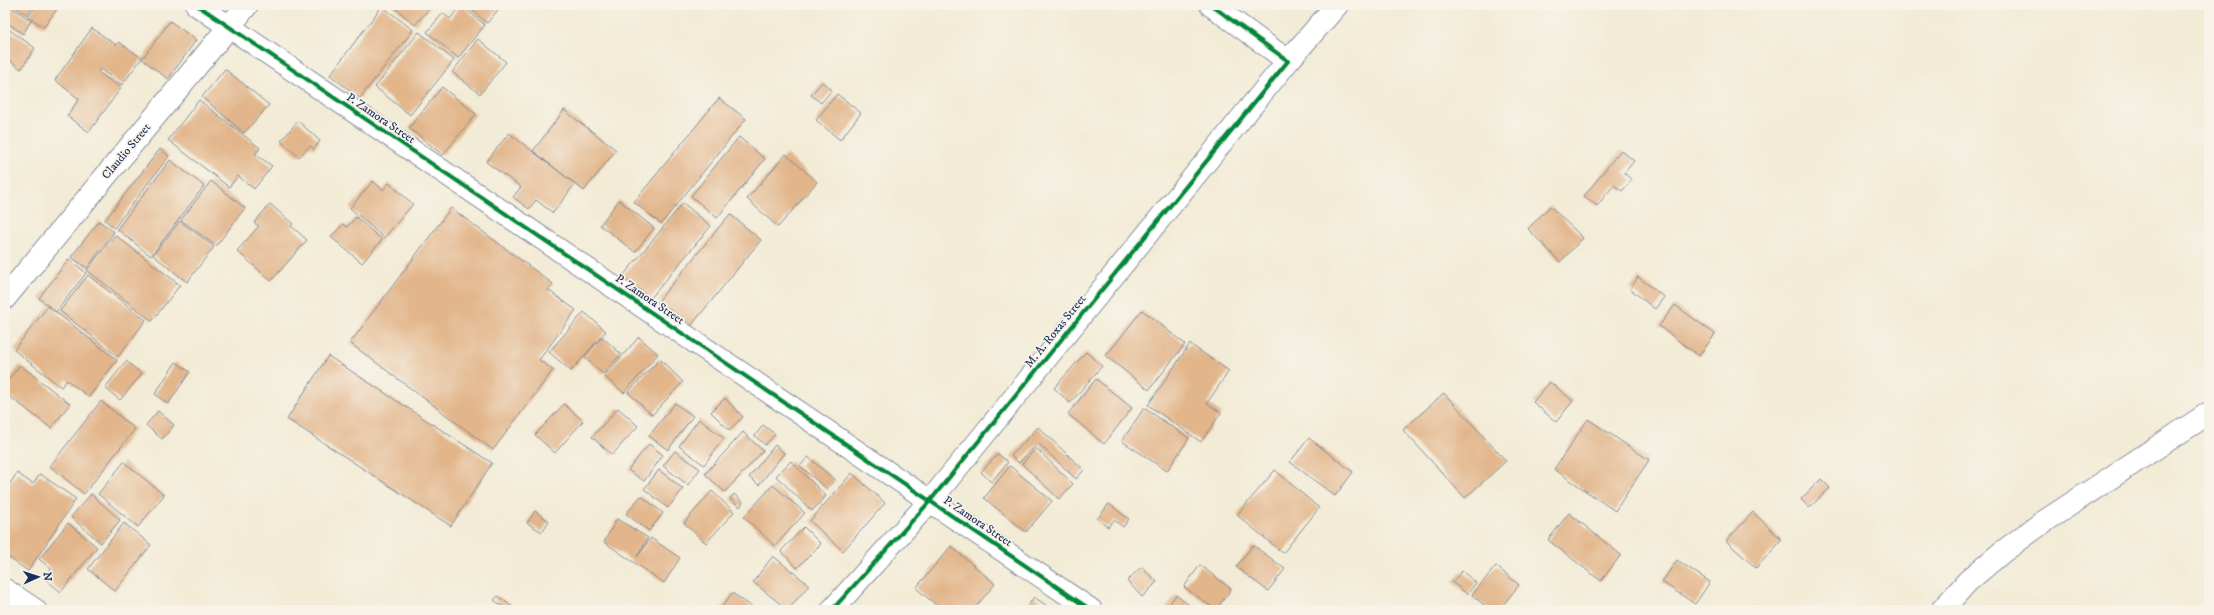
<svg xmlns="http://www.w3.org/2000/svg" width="2214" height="615" viewBox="0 0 2214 615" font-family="'IM FELL DW Pica',serif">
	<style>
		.building { fill: #e2b58a }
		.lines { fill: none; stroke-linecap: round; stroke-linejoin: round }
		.minor-casing { stroke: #868d9a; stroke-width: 24 }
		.minor { stroke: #fff; stroke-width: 22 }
		.cycleway-casing { stroke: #f7f3e8; stroke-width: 6 }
		.cycleway { stroke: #00873e; stroke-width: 4 }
		.labels { text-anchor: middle; stroke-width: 3.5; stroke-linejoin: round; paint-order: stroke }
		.street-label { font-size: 12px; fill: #1b2f5e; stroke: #f7f3e8 }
	</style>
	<rect width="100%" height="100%" fill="#f7f3e8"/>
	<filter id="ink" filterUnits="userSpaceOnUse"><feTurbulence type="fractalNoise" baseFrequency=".025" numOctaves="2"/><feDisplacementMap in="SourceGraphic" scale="8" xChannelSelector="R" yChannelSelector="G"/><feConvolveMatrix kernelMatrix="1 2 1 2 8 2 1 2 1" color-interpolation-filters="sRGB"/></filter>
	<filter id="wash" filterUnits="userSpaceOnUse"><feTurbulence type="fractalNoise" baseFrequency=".012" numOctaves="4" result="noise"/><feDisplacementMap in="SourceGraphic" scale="16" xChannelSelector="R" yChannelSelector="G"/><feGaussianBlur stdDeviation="0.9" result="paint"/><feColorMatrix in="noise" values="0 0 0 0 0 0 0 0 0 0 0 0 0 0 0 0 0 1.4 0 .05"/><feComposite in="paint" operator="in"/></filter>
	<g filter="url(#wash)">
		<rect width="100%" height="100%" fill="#f2ebd5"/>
		<g id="blocks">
			<path class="building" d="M 5,5 L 9,5 L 31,21 L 23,34 L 5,21 Z
				M 13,5 L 34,5 L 27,15 Z
				M 37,5 L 60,5 L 44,27 L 28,17 Z
				M 395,5 L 432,5 L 415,25 L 394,7 Z
				M 461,5 L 485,25 L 458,58 L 427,32 L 443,13 L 450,19 Z
				M 466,5 L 502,5 L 487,23 Z
				M 382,6 L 413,30 L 360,98 L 330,75 Z
				M 170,21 L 196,40 L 168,79 L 142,59 Z
				M 92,28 L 116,45 L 119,42 L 142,58 L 122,85 L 100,69 L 98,72 L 121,88 L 89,132 L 67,116 L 79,99 L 55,80 Z
				M 8,29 L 35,48 L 21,69 L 5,57 L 5,34 Z
				M 419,32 L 454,60 L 410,115 L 375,87 Z
				M 478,39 L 506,62 L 480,94 L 452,72 Z
				M 225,69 L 269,105 L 244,133 L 202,97 Z
				M 822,82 L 832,90 L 821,103 L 811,95 Z
				M 442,87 L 476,114 L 443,155 L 409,128 Z
				M 837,94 L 861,113 L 840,140 L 816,120 Z
				M 719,98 L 746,119 L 661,224 L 634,202 Z
				M 199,100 L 260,148 L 255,154 L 272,166 L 254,189 L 238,176 L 229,187 L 168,140 Z
				M 564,110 L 616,150 L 584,191 L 533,151 Z
				M 298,121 L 320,141 L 314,149 L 310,146 L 299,157 L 281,141 Z
				M 509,133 L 575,184 L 553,213 L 536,200 L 529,209 L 513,197 L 521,187 L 486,162 Z
				M 739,137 L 765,159 L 717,218 L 691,196 Z
				M 160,149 L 169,156 L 114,228 L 105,220 Z
				M 1621,150 L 1634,161 L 1624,173 L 1632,180 L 1622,191 L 1614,185 L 1597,206 L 1584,196 Z
				M 786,154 L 817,182 L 778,227 L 747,199 Z
				M 170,160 L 204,186 L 151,256 L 117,229 Z
				M 211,181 L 245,208 L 216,246 L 181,220 Z
				M 373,181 L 383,190 L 389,183 L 413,204 L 384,238 L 350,208 Z
				M 619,200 L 654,228 L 635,252 L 600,225 Z
				M 683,203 L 711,226 L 650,299 L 623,276 Z
				M 270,204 L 293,224 L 291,226 L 307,240 L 271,281 L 237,251 L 259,226 L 254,223 Z
				M 1550,206 L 1583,238 L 1560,262 L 1528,229 Z
				M 451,208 L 553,284 L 548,290 L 576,310 L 539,360 L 553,370 L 493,450 L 350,343 Z
				M 730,214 L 761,240 L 690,327 L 659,300 Z
				M 356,217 L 382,240 L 362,263 L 331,237 L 343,224 L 347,227 Z
				M 99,221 L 114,232 L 87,268 L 71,257 Z
				M 180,221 L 214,247 L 187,282 L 153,255 Z
				M 115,235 L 180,285 L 152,321 L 87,270 Z
				M 69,259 L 86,273 L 56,312 L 39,298 Z
				M 88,275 L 146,320 L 118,357 L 60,311 Z
				M 1638,277 L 1664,297 L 1655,309 L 1630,289 Z
				M 1675,305 L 1715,334 L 1699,356 L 1659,326 Z
				M 48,306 L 117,360 L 89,397 L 67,380 L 61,387 L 14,350 Z
				M 1142,310 L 1185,344 L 1149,390 L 1106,356 Z
				M 584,312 L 606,331 L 571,371 L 549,352 Z
				M 602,337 L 621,354 L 603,374 L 584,357 Z
				M 639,337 L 658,354 L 624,393 L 604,376 Z
				M 1190,344 L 1229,371 L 1207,403 L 1221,413 L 1201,442 L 1148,405 Z
				M 1086,352 L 1102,366 L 1070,403 L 1054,388 Z
				M 328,356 L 492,463 L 451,526 L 287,419 Z
				M 660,359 L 683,382 L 652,415 L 628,392 Z
				M 126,361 L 142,374 L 120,400 L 105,388 Z
				M 176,362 L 190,372 L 168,404 L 155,394 Z
				M 20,365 L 70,404 L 51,428 L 5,393 L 5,384 Z
				M 1096,379 L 1132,408 L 1104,444 L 1068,414 Z
				M 1550,382 L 1573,401 L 1556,422 L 1533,402 Z
				M 1444,393 L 1506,461 L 1465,498 L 1403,430 Z
				M 725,398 L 743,417 L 729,430 L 711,412 Z
				M 101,401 L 135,429 L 84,494 L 50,466 Z
				M 675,403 L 693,416 L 668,450 L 649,436 Z
				M 564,404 L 583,421 L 555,453 L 535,435 Z
				M 618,408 L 638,426 L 612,455 L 592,437 Z
				M 1144,408 L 1189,438 L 1167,471 L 1122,441 Z
				M 158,411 L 174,425 L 162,439 L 146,425 Z
				M 699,419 L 724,438 L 704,465 L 679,446 Z
				M 1588,419 L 1649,460 L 1615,511 L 1554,469 Z
				M 763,425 L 775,434 L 765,445 L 755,436 Z
				M 1038,427 L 1084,470 L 1076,479 L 1038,443 L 1019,463 L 1011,456 Z
				M 743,432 L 763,451 L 725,492 L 705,474 Z
				M 1309,438 L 1353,472 L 1335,496 L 1290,462 Z
				M 649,444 L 663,455 L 644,481 L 628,470 Z
				M 775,445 L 784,453 L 759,485 L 749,477 Z
				M 1036,448 L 1073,484 L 1059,499 L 1022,464 Z
				M 675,451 L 700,469 L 688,485 L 663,466 Z
				M 998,454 L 1008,462 L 991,482 L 981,472 Z
				M 808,457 L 835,480 L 827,489 L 800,466 Z
				M 791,461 L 826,496 L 812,511 L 776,476 Z
				M 124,462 L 164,495 L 138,527 L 98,494 Z
				M 1010,466 L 1052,501 L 1026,532 L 984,498 Z
				M 659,470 L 683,489 L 668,508 L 644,489 Z
				M 1275,470 L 1319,508 L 1283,553 L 1237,515 Z
				M 17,473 L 33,484 L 40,474 L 76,499 L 28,571 L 5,555 L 5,491 Z
				M 852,473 L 885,503 L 843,551 L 810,521 Z
				M 1821,479 L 1830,488 L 1809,508 L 1801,499 Z
				M 773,485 L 805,513 L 775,546 L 744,517 Z
				M 712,491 L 734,512 L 706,543 L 684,523 Z
				M 91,494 L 120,520 L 101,543 L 71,517 Z
				M 734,494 L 743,502 L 740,507 L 730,499 Z
				M 641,496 L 663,513 L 649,531 L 626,514 Z
				M 1109,504 L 1129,519 L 1123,527 L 1114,520 L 1108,527 L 1097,519 Z
				M 535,511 L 549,521 L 542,532 L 527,523 Z
				M 1753,512 L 1782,540 L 1756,568 L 1726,541 Z
				M 1569,513 L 1621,555 L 1601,581 L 1548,540 Z
				M 617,519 L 648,538 L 637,557 L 651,538 L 680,558 L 664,583 L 604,542 Z
				M 68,523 L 97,547 L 61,592 L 44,578 L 51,569 L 39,559 Z
				M 124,523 L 151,545 L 115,591 L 88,569 Z
				M 804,527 L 821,544 L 797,568 L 781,551 Z
				M 1253,545 L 1285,569 L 1268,591 L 1236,567 Z
				M 951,546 L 995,584 L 973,610 L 942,610 L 916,588 Z
				M 773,556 L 809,585 L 788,610 L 753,582 Z
				M 1677,560 L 1710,582 L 1695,604 L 1662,582 Z
				M 1200,565 L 1231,589 L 1216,610 L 1184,587 Z
				M 1496,566 L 1519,585 L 1499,610 L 1490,610 L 1472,595 Z
				M 1141,567 L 1157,582 L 1142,597 L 1127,581 Z
				M 1462,571 L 1476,583 L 1467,594 L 1452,582 Z
				M 732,593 L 757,610 L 720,610 Z
				M 1176,595 L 1196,610 L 1165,610 Z
				M 498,596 L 517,610 L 507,610 L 494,600 Z
				M 1034,597 L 1053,610 L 1025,610 Z"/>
		</g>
	</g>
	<g filter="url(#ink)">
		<use href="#blocks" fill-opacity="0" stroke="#868d9a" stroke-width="1"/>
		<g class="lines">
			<g class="minor-casing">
				<path id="minor" d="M 197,5 L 1091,610
					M 1211,5 L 1288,61
					M 5,298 L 247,5
					M 5,590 L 35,610
					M 832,610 L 930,501 L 1288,61 L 1337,5
					M 1942,610 L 1968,581 L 2001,553 L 2042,523 L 2209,413"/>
			</g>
			<use href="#minor" class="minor"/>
			<g class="cycleway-casing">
				<path id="cycleway" d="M 197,5 L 1091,610
					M 832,610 L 930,501 L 1288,61 L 1211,5"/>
			</g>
			<use href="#cycleway" class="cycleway"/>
		</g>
	</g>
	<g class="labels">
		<g class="street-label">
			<text transform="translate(381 118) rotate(34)" y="4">P. Zamora Street</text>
			<text transform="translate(126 151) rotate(-50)" y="4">Claudio Street</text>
			<text transform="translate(650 299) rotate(34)" y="4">P. Zamora Street</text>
			<text transform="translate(1055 331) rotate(-51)" y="4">M. A. Roxas Street</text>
			<text transform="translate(978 521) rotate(34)" y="4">P. Zamora Street</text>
		</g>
	</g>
	<rect width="2214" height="615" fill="none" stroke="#f7f3e8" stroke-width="20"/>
	<g transform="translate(38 577) rotate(87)" stroke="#f7f3e8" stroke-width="3" paint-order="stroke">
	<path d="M0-3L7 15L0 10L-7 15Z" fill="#1b2f5e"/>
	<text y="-6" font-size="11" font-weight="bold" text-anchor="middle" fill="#1b2f5e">N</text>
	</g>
</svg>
